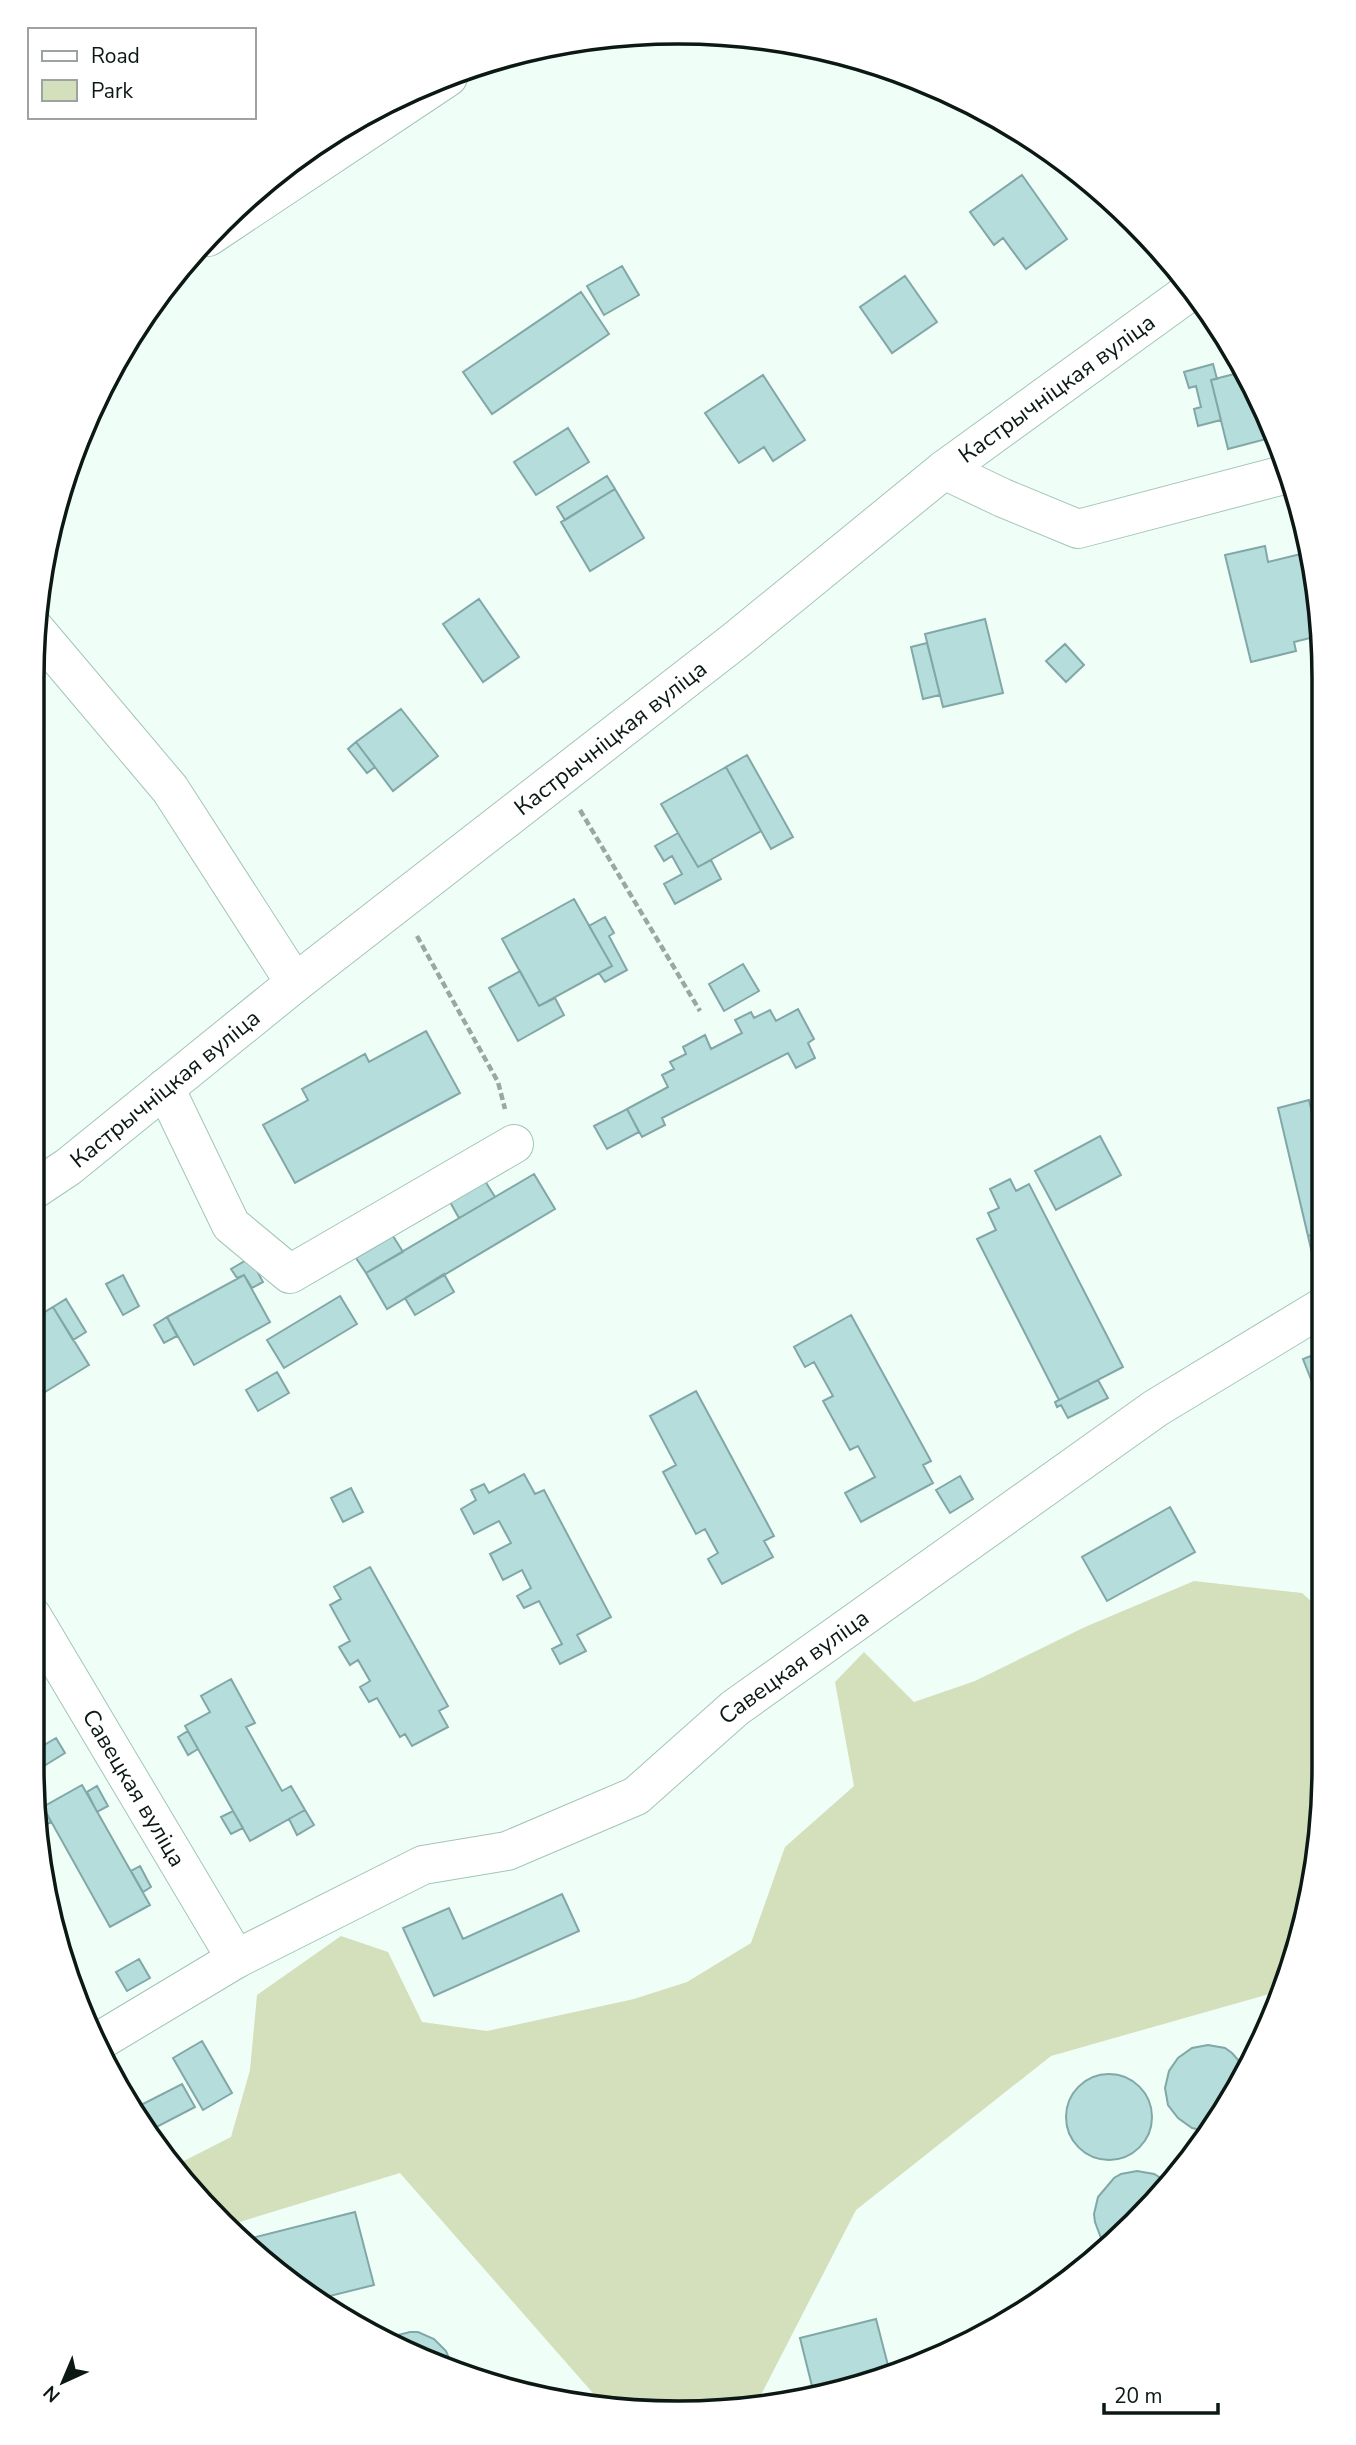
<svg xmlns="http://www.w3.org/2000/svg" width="1356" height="2445" viewBox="0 0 1356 2445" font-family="'Nunito Sans',sans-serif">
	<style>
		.green { fill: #d4dfbb }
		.building { fill: #b5dddc; stroke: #81a7a6; stroke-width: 2 }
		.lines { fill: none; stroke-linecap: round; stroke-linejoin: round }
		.minor-casing { stroke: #a3c5b8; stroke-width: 40 }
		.path { stroke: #9aa8a3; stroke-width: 4.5; stroke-dasharray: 7 3.5; stroke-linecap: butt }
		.minor { stroke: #fff; stroke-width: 38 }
		.labels { text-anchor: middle; stroke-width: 7; stroke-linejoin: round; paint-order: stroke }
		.street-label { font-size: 23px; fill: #0b1814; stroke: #fff }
		.rim { fill: none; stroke: #0b1814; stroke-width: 3.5 }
	</style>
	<rect width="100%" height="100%" fill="#f0fef8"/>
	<path class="green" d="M 1194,1581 L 1302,1593 L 1322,1611 L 1323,1809 L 1290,1974 L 1283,1990 L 1051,2056 L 856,2210 L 760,2397 L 693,2409 L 599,2400 L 400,2173 L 233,2224 L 172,2167 L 231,2137 L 250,2070 L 257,1995 L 341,1936 L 388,1952 L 422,2022 L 487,2031 L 634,1999 L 687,1982 L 751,1943 L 785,1847 L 854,1786 L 835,1682 L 864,1652 L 914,1702 L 975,1681 L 1085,1627 Z"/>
	<path class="building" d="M 1022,175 L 1067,239 L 1026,269 L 1003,238 L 994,245 L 970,212 Z
		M 622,266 L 639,295 L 604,315 L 587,286 Z
		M 905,276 L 937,322 L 892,353 L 860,307 Z
		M 581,292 L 609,334 L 492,414 L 463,372 Z
		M 1213,364 L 1217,379 L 1211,380 L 1221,420 L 1198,426 L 1194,409 L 1201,407 L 1196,386 L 1189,388 L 1184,372 Z
		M 1242,372 L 1274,437 L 1228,449 L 1211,380 Z
		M 763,375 L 805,440 L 773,461 L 764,447 L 739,463 L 705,413 Z
		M 568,428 L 589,462 L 536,495 L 514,462 Z
		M 607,476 L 615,489 L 565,520 L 557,507 Z
		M 615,489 L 644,538 L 590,571 L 561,522 Z
		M 1265,546 L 1268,562 L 1309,552 L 1319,594 L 1319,661 L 1314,637 L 1294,642 L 1296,651 L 1251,662 L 1225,555 Z
		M 479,599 L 519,657 L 483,682 L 443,624 Z
		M 985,619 L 1003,693 L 943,707 L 925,634 Z
		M 927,643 L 940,695 L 923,699 L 911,647 Z
		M 1065,644 L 1084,665 L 1066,682 L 1046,661 Z
		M 401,709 L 438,756 L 393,791 L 356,742 Z
		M 356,742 L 375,767 L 367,773 L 348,749 Z
		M 747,755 L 793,837 L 771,849 L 726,767 Z
		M 726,767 L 761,831 L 698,867 L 661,804 Z
		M 678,833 L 698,867 L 711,860 L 721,879 L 675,904 L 664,884 L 682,874 L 672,856 L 664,861 L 655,846 Z
		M 574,899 L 612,966 L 539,1006 L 502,939 Z
		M 605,917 L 614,933 L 609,936 L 627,970 L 605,982 L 599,973 L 612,966 L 589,926 Z
		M 743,964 L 759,991 L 724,1011 L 709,984 Z
		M 520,971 L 539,1006 L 555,998 L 564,1015 L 518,1041 L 489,988 Z
		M 798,1009 L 814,1039 L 808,1043 L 815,1058 L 796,1068 L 788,1053 L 662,1118 L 665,1125 L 642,1137 L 627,1109 L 668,1087 L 662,1075 L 674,1069 L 670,1062 L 686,1054 L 683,1047 L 705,1035 L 711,1049 L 742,1033 L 735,1020 L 751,1012 L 754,1018 L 770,1010 L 776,1021 Z
		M 426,1031 L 460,1093 L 295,1183 L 263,1125 L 308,1100 L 302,1089 L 365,1054 L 369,1062 Z
		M 1309,1100 L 1321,1153 L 1321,1233 L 1308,1236 L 1278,1108 Z
		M 627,1109 L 639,1132 L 607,1149 L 594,1126 Z
		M 1100,1136 L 1121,1175 L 1056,1210 L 1035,1171 Z
		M 534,1174 L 555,1209 L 387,1309 L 366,1273 Z
		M 1010,1179 L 1016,1191 L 1029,1184 L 1123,1367 L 1059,1400 L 977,1239 L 996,1230 L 988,1213 L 999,1208 L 990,1189 Z
		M 485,1181 L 495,1197 L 459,1218 L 450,1202 Z
		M 1321,1233 L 1321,1274 L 1317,1275 L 1308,1236 Z
		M 393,1236 L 403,1252 L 366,1273 L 356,1258 Z
		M 250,1258 L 263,1282 L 252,1288 L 244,1275 L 237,1278 L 231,1269 Z
		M 444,1274 L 454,1292 L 415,1315 L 405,1298 Z
		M 123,1275 L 139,1306 L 123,1315 L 106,1284 Z
		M 244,1275 L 270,1322 L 194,1365 L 167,1317 Z
		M 340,1296 L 357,1324 L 284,1368 L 267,1340 Z
		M 66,1299 L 86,1332 L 73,1340 L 53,1307 Z
		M 53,1307 L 89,1365 L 32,1400 L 32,1320 Z
		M 851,1315 L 931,1461 L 923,1465 L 933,1483 L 861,1522 L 845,1493 L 875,1477 L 858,1446 L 850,1450 L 823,1401 L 833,1396 L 814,1362 L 805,1367 L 794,1347 Z
		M 167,1317 L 177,1336 L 164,1343 L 154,1325 Z
		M 1321,1352 L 1322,1384 L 1314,1387 L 1303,1359 Z
		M 277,1372 L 289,1393 L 258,1411 L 246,1390 Z
		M 1098,1380 L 1108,1398 L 1068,1418 L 1061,1405 L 1057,1407 L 1055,1402 Z
		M 696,1391 L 774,1536 L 764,1541 L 773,1557 L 722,1584 L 708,1559 L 718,1553 L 705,1529 L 696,1534 L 663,1472 L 676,1465 L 650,1416 Z
		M 524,1474 L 535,1494 L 544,1490 L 611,1617 L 577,1635 L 586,1651 L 560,1664 L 552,1649 L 562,1644 L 539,1601 L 524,1608 L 517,1596 L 531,1588 L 522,1570 L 503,1580 L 490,1554 L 511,1543 L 499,1521 L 474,1534 L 461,1509 L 476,1500 L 471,1490 L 484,1484 L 489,1493 Z
		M 960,1476 L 973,1499 L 950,1513 L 936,1490 Z
		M 351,1488 L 363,1512 L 343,1522 L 331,1498 Z
		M 1170,1507 L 1195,1552 L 1107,1601 L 1082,1557 Z
		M 370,1567 L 448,1706 L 439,1711 L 448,1727 L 412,1746 L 405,1734 L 400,1737 L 377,1698 L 369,1702 L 360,1687 L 370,1681 L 358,1660 L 350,1665 L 339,1647 L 350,1641 L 330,1605 L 341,1599 L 334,1587 Z
		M 231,1679 L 255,1723 L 246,1727 L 282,1791 L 291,1786 L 305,1810 L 250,1841 L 185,1726 L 210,1712 L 201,1696 Z
		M 188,1731 L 198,1749 L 188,1755 L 178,1737 Z
		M 56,1738 L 65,1753 L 44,1766 L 34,1751 Z
		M 82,1785 L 150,1905 L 110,1927 L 43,1807 Z
		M 97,1786 L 108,1806 L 97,1812 L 87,1792 Z
		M 39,1801 L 51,1822 L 41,1827 L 37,1802 Z
		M 305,1810 L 314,1825 L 297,1835 L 289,1819 Z
		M 233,1811 L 243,1828 L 231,1834 L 221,1817 Z
		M 140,1866 L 151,1887 L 143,1892 L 131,1871 Z
		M 562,1894 L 579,1931 L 434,1996 L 403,1928 L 449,1908 L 463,1939 Z
		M 139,1959 L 150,1978 L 127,1991 L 116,1972 Z
		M 202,2041 L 232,2093 L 203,2110 L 173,2058 Z
		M 1208,2045 L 1225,2048 L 1232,2053 L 1247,2070 L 1238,2091 L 1205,2131 L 1192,2128 L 1178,2118 L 1168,2105 L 1165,2088 L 1169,2071 L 1178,2058 L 1192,2048 Z
		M1066 2117a43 43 0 1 1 86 0a43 43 0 1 1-86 0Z
		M 182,2084 L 195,2107 L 149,2131 L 137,2107 Z
		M 1137,2171 L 1154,2174 L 1164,2180 L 1110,2246 L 1101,2238 L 1095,2222 L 1094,2214 L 1098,2197 L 1114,2178 L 1121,2174 Z
		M 355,2212 L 374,2285 L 314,2300 L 248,2239 Z
		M 876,2319 L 890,2373 L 813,2390 L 800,2338 Z
		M 410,2332 L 418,2332 L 434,2339 L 446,2351 L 452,2365 L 390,2337 Z"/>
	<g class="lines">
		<g class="minor-casing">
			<g id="minor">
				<path d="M 208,237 L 448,77"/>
				<path d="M 944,470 L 1003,498 L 1078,529 L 1291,473"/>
				<path d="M 34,628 L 170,789 L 295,983"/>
				<path d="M 165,1088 L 231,1225 L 290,1274 L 514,1144"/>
				<path id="s1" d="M 32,1191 L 68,1167 L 295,983 L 736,640 L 944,470 L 1192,290"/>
				<path id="s2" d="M 32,1616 L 236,1959 L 423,1865 L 507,1851 L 636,1796 L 735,1708 L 1156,1408 L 1321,1308"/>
				<path d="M 101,2040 L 236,1959"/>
			</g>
		</g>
		<path class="path" d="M 580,810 L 700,1011
			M 417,936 L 498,1082 L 505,1109"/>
		<use href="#minor" class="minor"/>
	</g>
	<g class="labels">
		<g class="street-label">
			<text dy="8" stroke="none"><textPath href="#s1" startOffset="1302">Кастрычніцкая вуліца</textPath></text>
			<text dy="8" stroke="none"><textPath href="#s1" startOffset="735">Кастрычніцкая вуліца</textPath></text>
			<text dy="8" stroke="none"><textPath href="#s1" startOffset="168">Кастрычніцкая вуліца</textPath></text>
			<text dy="8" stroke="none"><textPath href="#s2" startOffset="1038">Савецкая вуліца</textPath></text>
			<text dy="8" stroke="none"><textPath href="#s2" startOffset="200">Савецкая вуліца</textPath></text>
		</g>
	</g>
	<path d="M0 0H1356V2445H0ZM678 44H678A634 634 0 0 1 1312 678V1767A634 634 0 0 1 678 2401H678A634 634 0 0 1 44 1767V678A634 634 0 0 1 678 44Z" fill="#fff" fill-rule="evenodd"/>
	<path class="rim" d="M678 44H678A634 634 0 0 1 1312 678V1767A634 634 0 0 1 678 2401H678A634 634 0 0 1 44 1767V678A634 634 0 0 1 678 44Z"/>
	<rect x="28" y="28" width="228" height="91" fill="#ffffff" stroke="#9da3a1" stroke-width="2"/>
	<rect x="42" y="51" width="35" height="10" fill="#ffffff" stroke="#9da3a1" stroke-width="2"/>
	<text x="91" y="63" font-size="21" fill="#0b1814">Road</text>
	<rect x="42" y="80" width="35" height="21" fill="#d4dfbb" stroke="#9da3a1" stroke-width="2"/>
	<text x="91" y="98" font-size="21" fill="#0b1814">Park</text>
	<g transform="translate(63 2382) rotate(224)" stroke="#ffffff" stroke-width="5" paint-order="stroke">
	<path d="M0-5L12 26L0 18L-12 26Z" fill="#0b1814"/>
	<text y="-10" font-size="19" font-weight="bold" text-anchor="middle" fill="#0b1814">N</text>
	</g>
	<path d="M1104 2403v10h114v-10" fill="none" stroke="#0b1814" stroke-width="3.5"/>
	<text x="1114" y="2403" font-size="21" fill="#0b1814" stroke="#ffffff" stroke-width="5" paint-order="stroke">20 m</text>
</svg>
